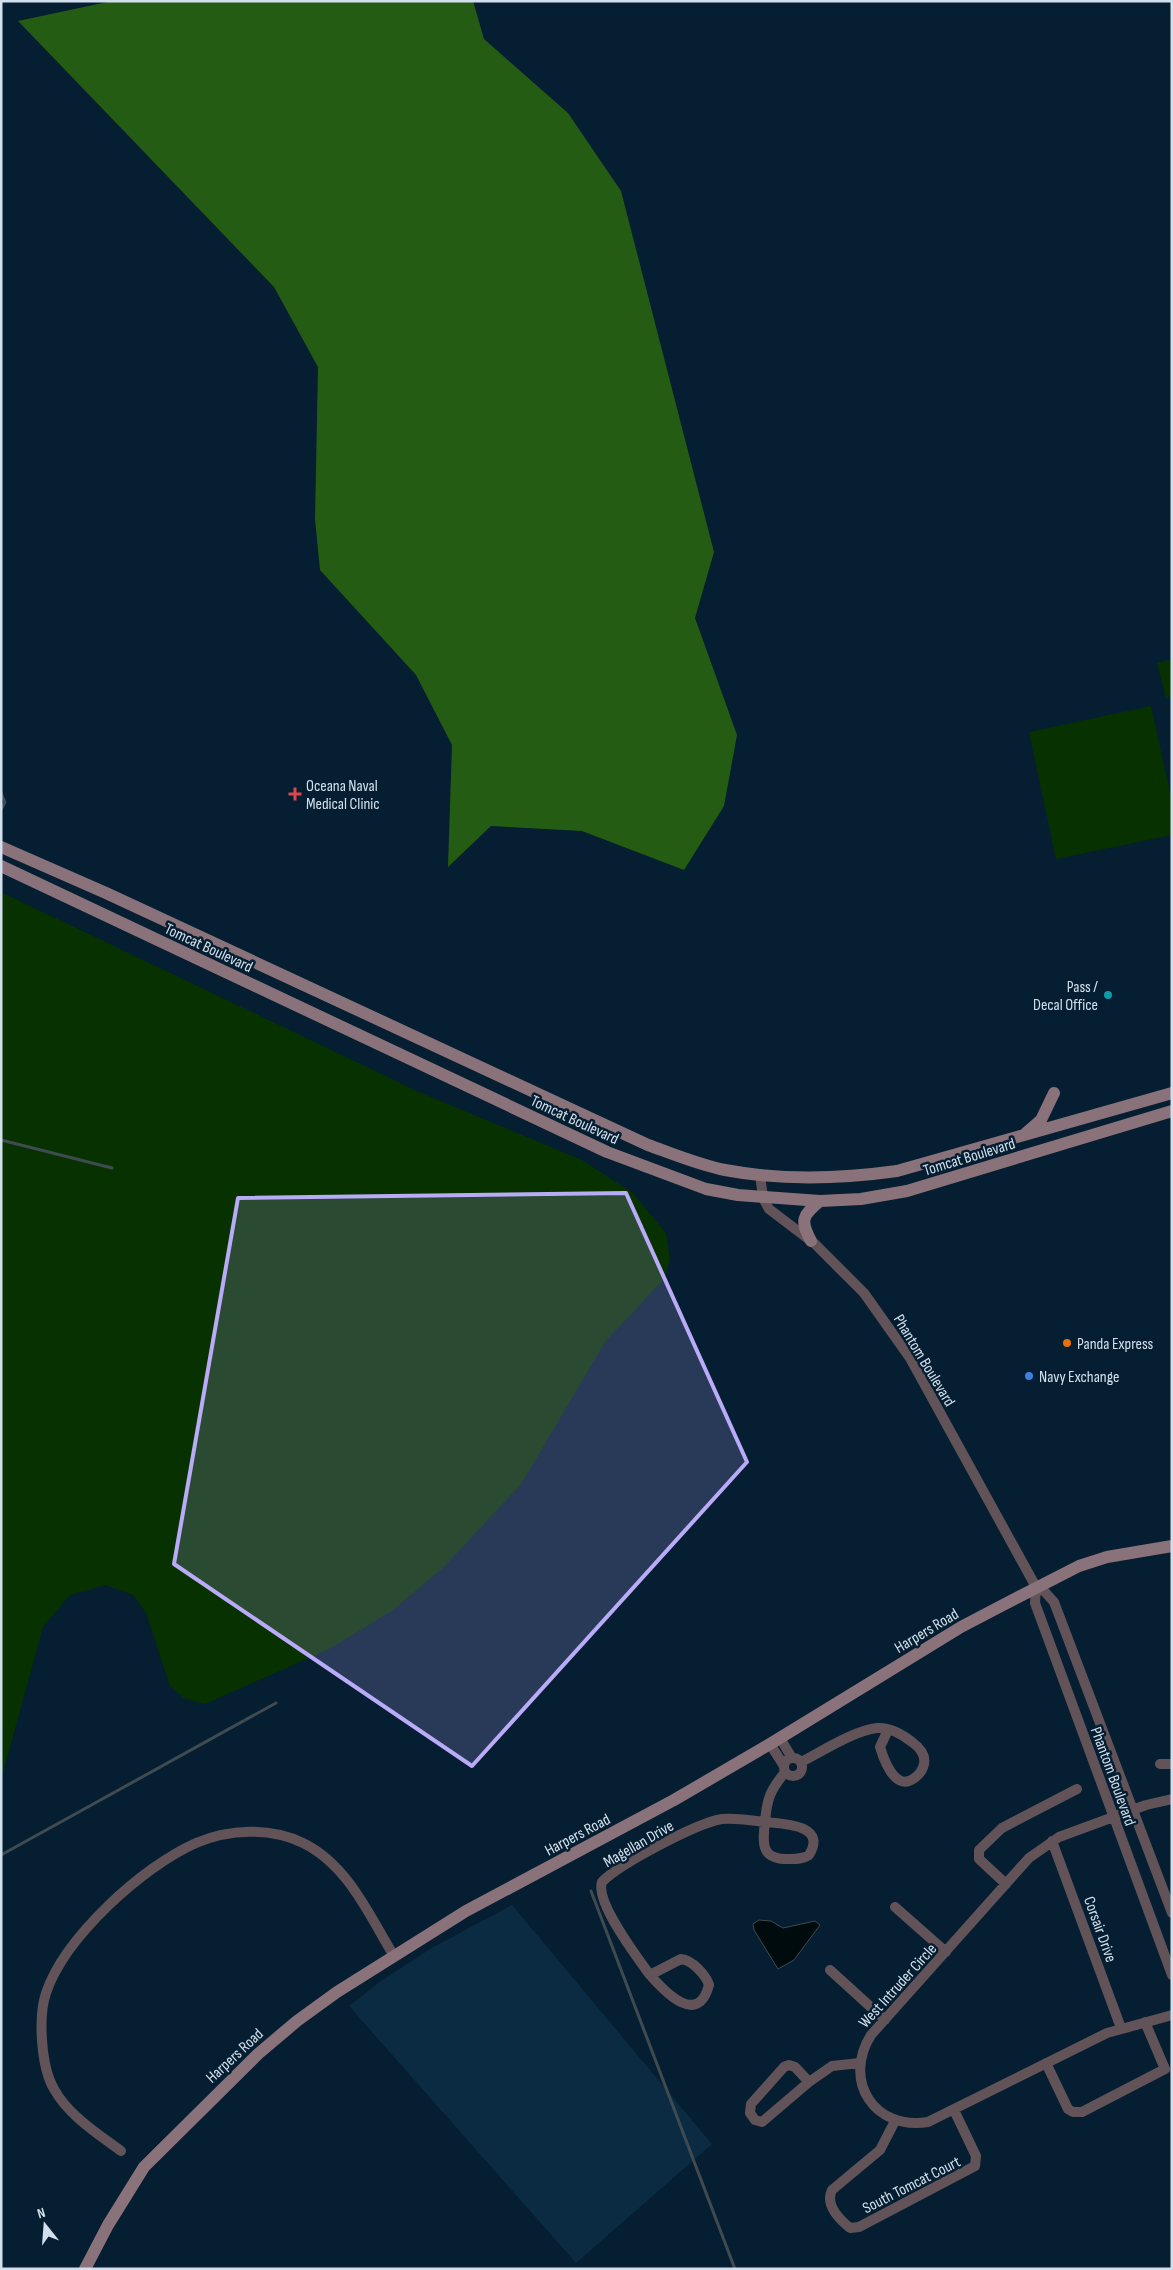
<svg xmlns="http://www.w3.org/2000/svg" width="1173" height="2270" viewBox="0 0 1173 2270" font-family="'Sofia Sans Condensed',sans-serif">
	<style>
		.built { fill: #0a2b42 }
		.green { fill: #073200 }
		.forest { fill: #255c14 }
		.water { fill: #000b0e; stroke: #3f4b51 }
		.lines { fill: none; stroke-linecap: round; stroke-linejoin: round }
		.stream { stroke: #3f4b51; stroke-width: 3 }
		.street { stroke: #625358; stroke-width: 10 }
		.secondary { stroke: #8a727a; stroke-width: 12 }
		.marked { fill: #b9abf7; fill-opacity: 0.2; stroke: #b9abf7; stroke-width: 4; stroke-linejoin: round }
		.health-dot { fill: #e0444e; stroke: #051e31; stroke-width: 2 }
		.culture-dot { fill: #0f9aa8; stroke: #051e31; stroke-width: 2 }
		.food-dot { fill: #e8710a; stroke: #051e31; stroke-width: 2 }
		.shop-dot { fill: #3f7fe0; stroke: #051e31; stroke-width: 2 }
		.labels { text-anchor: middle; stroke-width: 5; stroke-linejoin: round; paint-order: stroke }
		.poi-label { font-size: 16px; fill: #d2e0ed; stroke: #051e31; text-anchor: start }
		.street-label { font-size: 16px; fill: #d2e0ed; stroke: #051e31 }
	</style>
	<rect width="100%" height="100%" fill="#051e31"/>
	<path class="built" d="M 512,1905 L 712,2144 L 576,2263 L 349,2006 L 378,1983 L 430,1949 Z"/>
	<path class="green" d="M 1172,659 L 1172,696 L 1166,698 L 1157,663 Z
		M 1151,706 L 1172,802 L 1172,835 L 1056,859 L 1029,732 Z
		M 1,892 L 417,1091 L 582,1160 L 633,1193 L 666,1233 L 670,1260 L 664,1279 L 605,1342 L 522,1483 L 444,1567 L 393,1610 L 331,1648 L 205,1704 L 185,1699 L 170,1686 L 146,1613 L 133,1595 L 106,1585 L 70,1595 L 43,1627 L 1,1780 Z"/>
	<path class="forest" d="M 112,1 L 473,1 L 484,39 L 568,113 L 621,191 L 714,552 L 695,618 L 737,735 L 724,806 L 684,870 L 582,831 L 491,826 L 448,867 L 452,745 L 416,675 L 320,570 L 315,519 L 318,367 L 274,287 L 18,21 Z"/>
	<path class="water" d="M 759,1920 L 771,1921 L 783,1928 L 815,1921 L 820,1925 L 794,1960 L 778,1969 L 754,1930 L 753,1924 Z"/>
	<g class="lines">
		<path class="stream" d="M 1,793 L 5,802 L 1,810
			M 1,1140 L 112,1168
			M 1,1855 L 276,1703
			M 591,1891 L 735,2269"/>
		<path class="street" d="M 760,1174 L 763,1198 L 769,1209 L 815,1244 L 864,1293 L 910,1358 L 1036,1587 L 1035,1603 L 1172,1975
			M 1036,1587 L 1045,1592 L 1054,1602 L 1172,1913
			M 780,1738 L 792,1758
			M 770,1744 L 784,1766
			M784 1767a9 9 0 1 1 18 0a9 9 0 1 1-18 0Z
			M 801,1762 C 821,1752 855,1730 877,1728 C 890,1727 902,1734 912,1742 C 919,1747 926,1754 924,1764 C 922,1774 909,1786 899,1780 C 889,1774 883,1757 880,1747 L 888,1730
			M 1160,1764 L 1172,1764
			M 1172,1799 L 1146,1805 L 1059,1837 L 1029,1858 L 871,2035 C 842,2081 875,2131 928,2122 L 1107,2033 L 1172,2015
			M 765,1822 C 782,1824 828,1824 809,1855 C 803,1859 797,1859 790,1859 C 762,1860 762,1846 765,1822 Z
			M 1052,1841 L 1121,2028
			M 1006,1884 L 979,1859 L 979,1850 L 1002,1828 L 1077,1789
			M 895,1907 L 946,1952
			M 681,1959 C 692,1960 706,1975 709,1985 C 698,2027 665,1992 650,1975 Z
			M 830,1970 L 885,2020
			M 650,1975 C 637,1957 595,1902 602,1882 C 619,1864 697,1823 722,1819 C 736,1818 750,1820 765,1822 C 767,1798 770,1791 785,1772
			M 1046,2063 L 1068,2109 L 1073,2112 L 1082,2112 L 1165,2069 L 1145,2022
			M 789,2065 L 795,2067 L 809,2082 L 762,2122 L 755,2120 L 750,2113 L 751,2104 L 784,2067 Z
			M 809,2082 L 832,2066 L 860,2063
			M 895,2121 L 880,2150 L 832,2190 C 825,2204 839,2219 850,2228 L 859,2227 L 975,2166 L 976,2156 L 954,2110
			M 121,2151 C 98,2134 68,2115 54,2089 C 41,2067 38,2017 46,1993 C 65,1937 142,1867 196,1843 C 229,1829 270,1827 303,1843 C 348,1865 369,1915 394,1956"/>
		<path class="secondary" d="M 1,847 L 106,893 L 648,1145 C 673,1154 699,1165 725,1170 C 783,1181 839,1179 897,1171 L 1172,1093
			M 1,866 L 607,1152 L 706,1189 L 738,1195 L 820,1201 L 861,1199 L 907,1191 L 1172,1111
			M 1026,1133 L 1041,1120 L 1054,1093
			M 811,1241 C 800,1220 802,1216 820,1201
			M 85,2269 L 108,2225 L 144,2167 L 258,2054 L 297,2021 L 337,1992 L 466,1911 L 674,1800 L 770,1744 L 961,1627 L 1003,1605 L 1079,1566 L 1107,1557 L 1172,1546"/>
	</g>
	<path class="marked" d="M 626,1193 L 747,1462 L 472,1766 L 174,1564 L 238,1198 Z"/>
	<path class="health-dot" d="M292.5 786.5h5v5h5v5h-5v5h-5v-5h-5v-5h5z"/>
	<circle class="culture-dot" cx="1108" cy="995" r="5"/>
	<circle class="food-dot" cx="1067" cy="1343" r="5"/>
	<circle class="shop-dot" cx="1029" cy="1376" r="5"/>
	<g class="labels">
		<g class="poi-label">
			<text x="306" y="791">Oceana Naval<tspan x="306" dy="18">Medical Clinic</tspan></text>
			<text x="1098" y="992" text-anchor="end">Pass /<tspan x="1098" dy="18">Decal Office</tspan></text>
			<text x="1077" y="1349">Panda Express</text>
			<text x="1039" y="1382">Navy Exchange</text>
		</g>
		<g class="street-label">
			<text transform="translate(209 947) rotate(25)" y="6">Tomcat Boulevard</text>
			<text transform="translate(575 1119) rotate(25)" y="6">Tomcat Boulevard</text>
			<text transform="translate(969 1156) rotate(-17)" y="6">Tomcat Boulevard</text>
			<text transform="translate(925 1360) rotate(59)" y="6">Phantom Boulevard</text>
			<text transform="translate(926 1630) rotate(-31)" y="6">Harpers Road</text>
			<text transform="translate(1114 1776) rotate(70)" y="6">Phantom Boulevard</text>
			<text transform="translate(577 1834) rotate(-28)" y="6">Harpers Road</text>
			<text transform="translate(638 1843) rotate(-30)" y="6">Magellan Drive</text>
			<text transform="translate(1101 1929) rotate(70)" y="6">Corsair Drive</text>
			<text transform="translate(897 1985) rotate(-48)" y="6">West Intruder Circle</text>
			<text transform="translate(234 2055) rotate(-43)" y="6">Harpers Road</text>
			<text transform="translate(911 2184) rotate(-27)" y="6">South Tomcat Court</text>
		</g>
	</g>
	<rect width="1173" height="2270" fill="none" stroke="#d2e0ed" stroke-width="5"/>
	<g transform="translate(45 2225) rotate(343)" stroke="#051e31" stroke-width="4" paint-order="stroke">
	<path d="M0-4L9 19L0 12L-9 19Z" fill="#d2e0ed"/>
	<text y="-8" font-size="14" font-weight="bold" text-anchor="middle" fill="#d2e0ed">N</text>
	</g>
</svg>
